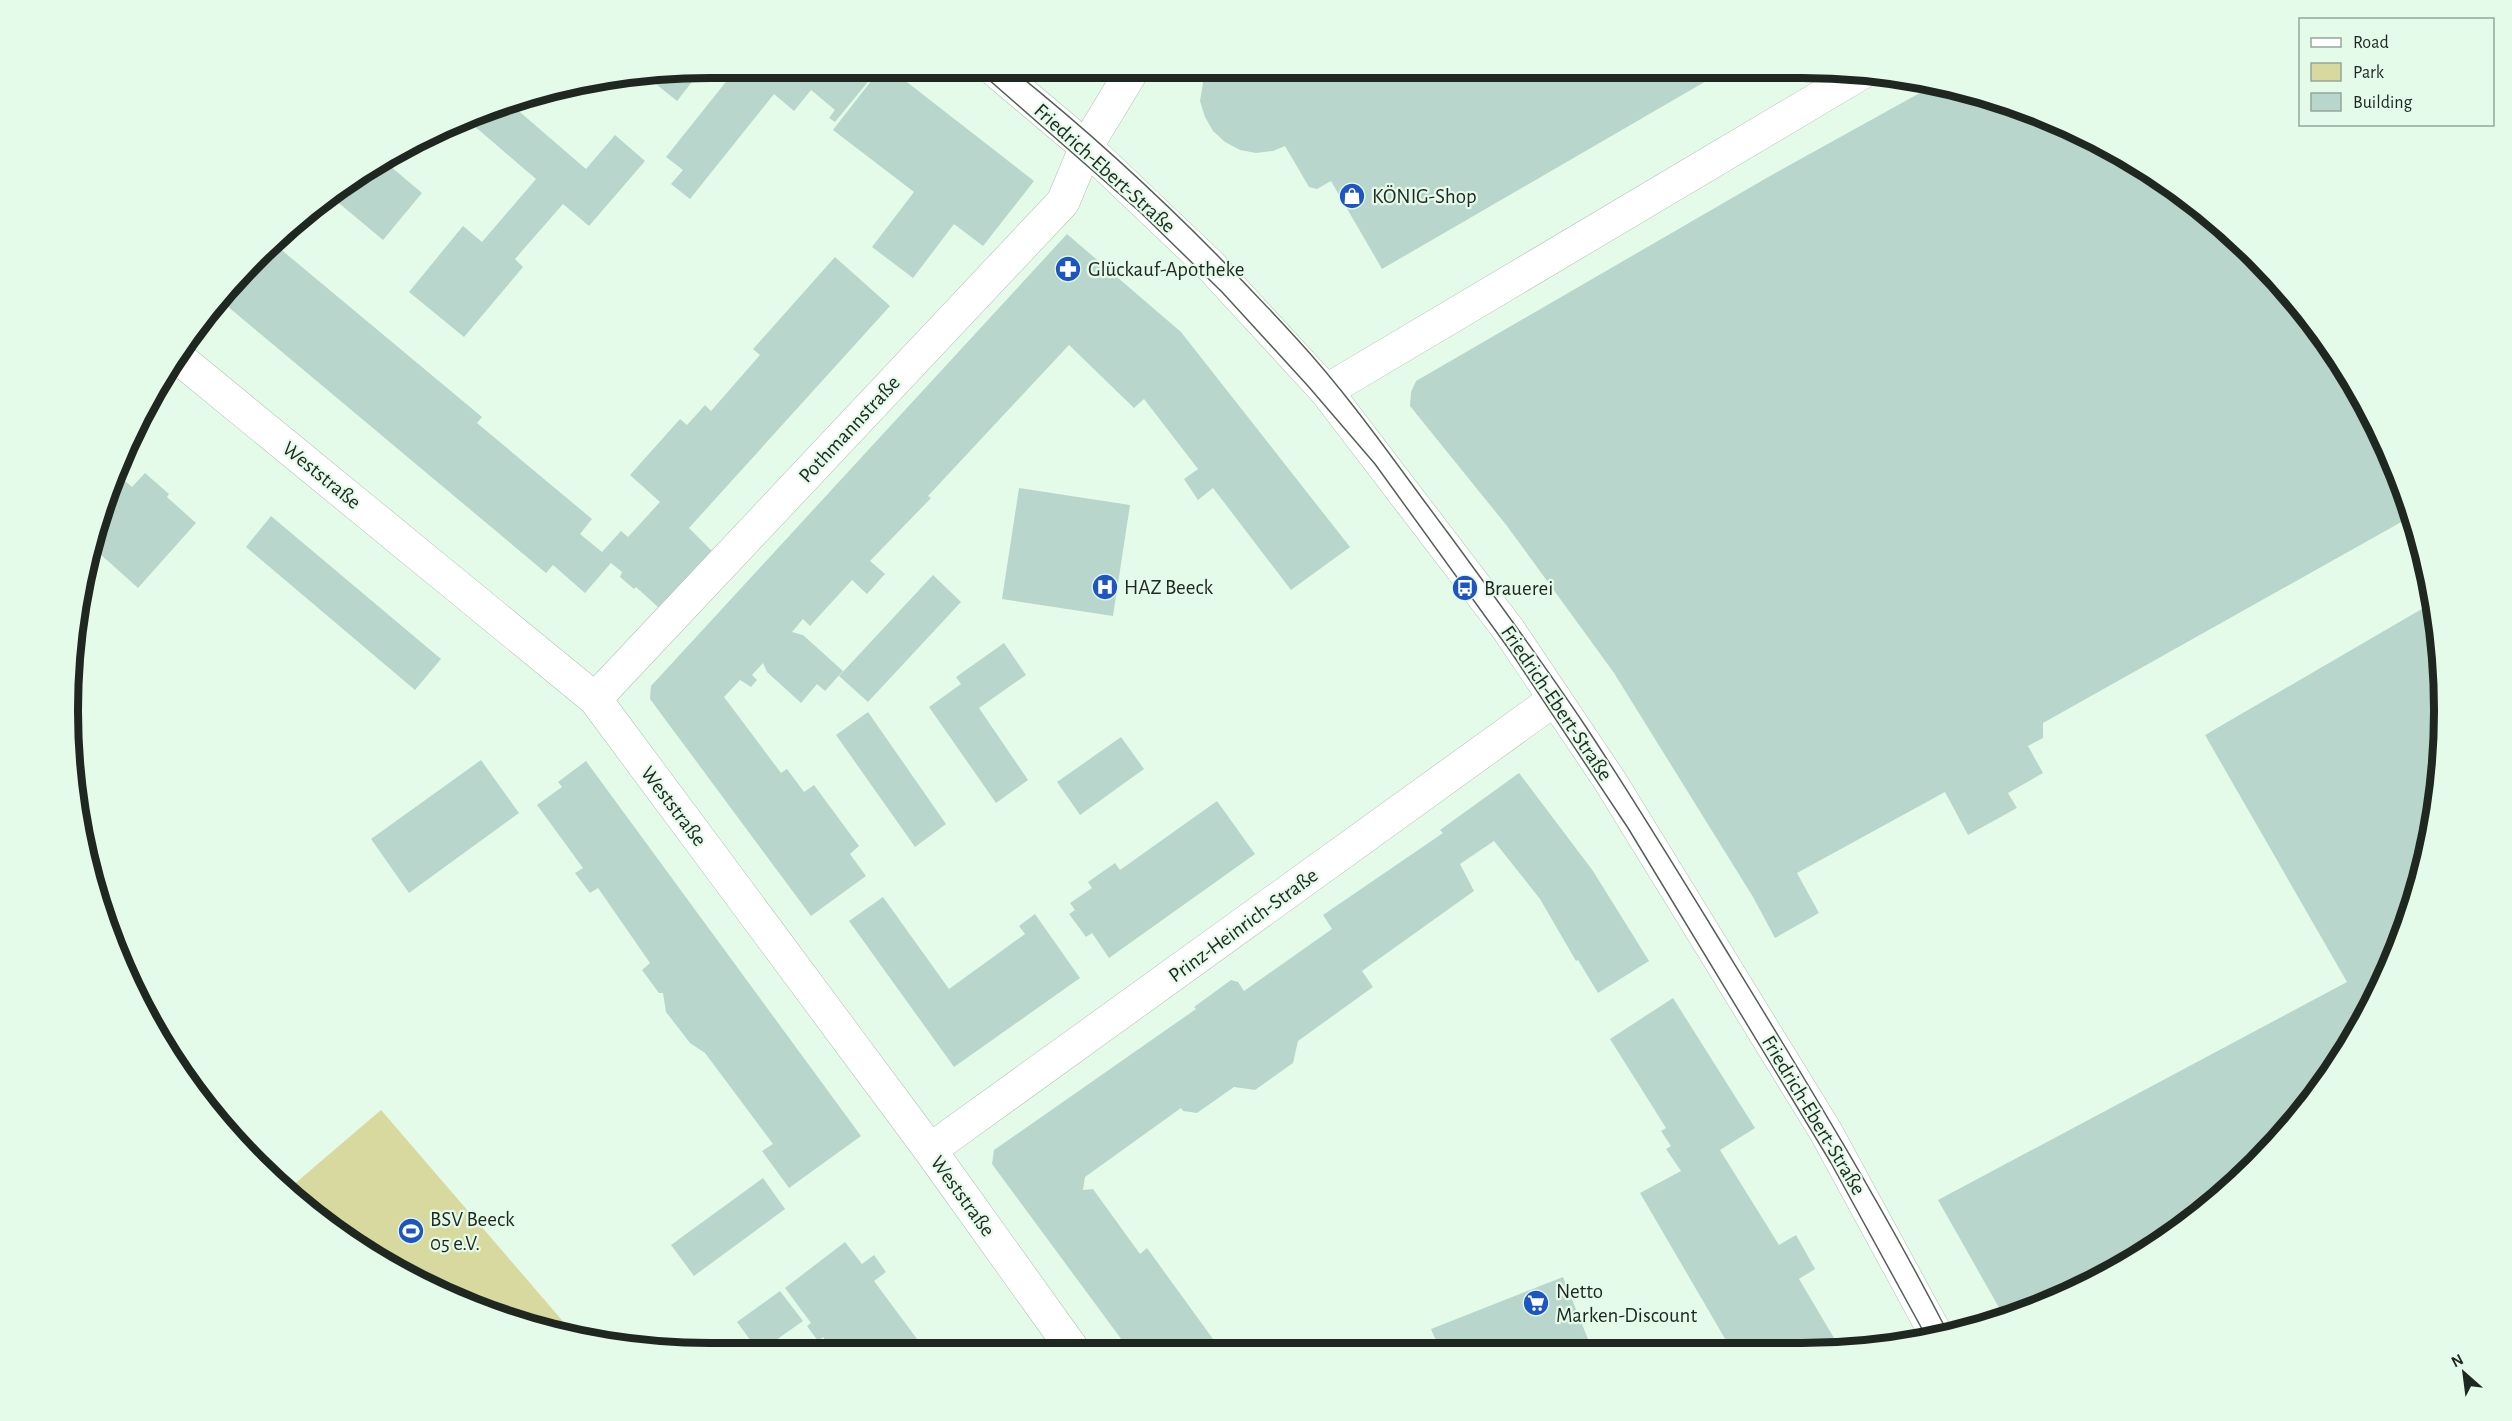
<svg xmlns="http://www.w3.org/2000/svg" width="2512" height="1421" viewBox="0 0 2512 1421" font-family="'Alegreya Sans',sans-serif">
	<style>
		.green { fill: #d7d99f }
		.building { fill: #b9d6cd }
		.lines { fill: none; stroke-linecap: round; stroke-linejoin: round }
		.minor-casing { stroke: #adc3b3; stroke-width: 34 }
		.major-casing { stroke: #adc3b3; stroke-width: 34 }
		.minor { stroke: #fff; stroke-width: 33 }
		.major { stroke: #fff; stroke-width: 33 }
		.tram { stroke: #546057; stroke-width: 1.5 }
		.labels { text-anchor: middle; stroke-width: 4.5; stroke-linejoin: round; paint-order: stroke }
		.street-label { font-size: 21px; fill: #1f2721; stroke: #e4fbea }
		.poi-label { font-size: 21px; fill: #1f2721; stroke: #e4fbea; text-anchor: start }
		.rim { fill: none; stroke: #1f2721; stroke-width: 8 }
	</style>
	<rect width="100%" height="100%" fill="#e4fbea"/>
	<path class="green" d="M 381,1110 L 573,1333 L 504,1319 L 389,1267 L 285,1192 Z"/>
	<path class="building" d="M 1727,69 L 1382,269 L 1331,181 L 1317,189 L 1309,187 L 1285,146 L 1273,151 L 1256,153 L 1240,150 L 1225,142 L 1213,131 L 1205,117 L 1200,101 L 1205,71 Z
		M 876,72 L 835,122 L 829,118 L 835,110 L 811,90 L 794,111 L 774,94 L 690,199 L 671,184 L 683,170 L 666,157 L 733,73 Z
		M 878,72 L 894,72 L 1034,181 L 983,246 L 954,224 L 913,278 L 872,247 L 914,192 L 833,130 Z
		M 665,73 L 699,73 L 677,101 L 656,84 Z
		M 1936,84 L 1968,90 L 2123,154 L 2226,227 L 2294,301 L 2313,333 L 2319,330 L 2378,426 L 2412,516 L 2043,723 L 2043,738 L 2028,746 L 2043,773 L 2008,793 L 2017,808 L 1968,835 L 1945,792 L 1797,873 L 1819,913 L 1775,938 L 1753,897 L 1614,673 L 1507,526 L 1410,406 L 1411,392 L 1416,381 L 1770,176 Z
		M 507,101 L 586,169 L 615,135 L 645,161 L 589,226 L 563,204 L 515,259 L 523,267 L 464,337 L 409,292 L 463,226 L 482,242 L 536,179 L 465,118 Z
		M 383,160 L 422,193 L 383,240 L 328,194 Z
		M 1067,234 L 1181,332 L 1350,547 L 1291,590 L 1213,488 L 1198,500 L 1184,479 L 1198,469 L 1144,399 L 1134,408 L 1069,345 L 928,496 L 931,498 L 870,561 L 885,574 L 867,594 L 852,580 L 810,626 L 803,619 L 792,632 L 803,635 L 843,671 L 825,691 L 817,684 L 801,703 L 767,672 L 763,663 L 752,675 L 757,680 L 751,687 L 740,680 L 724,697 L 781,773 L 787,769 L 804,792 L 814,785 L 859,846 L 850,854 L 866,876 L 811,916 L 650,699 L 651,686 Z
		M 272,242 L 482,417 L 477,423 L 592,519 L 580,534 L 602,552 L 621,531 L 628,537 L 660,502 L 630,475 L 680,419 L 687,425 L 705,405 L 711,411 L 760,355 L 753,349 L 835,257 L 890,306 L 689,528 L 712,551 L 659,608 L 636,587 L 634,589 L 620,577 L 622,572 L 611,563 L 585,593 L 553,565 L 546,573 L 220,300 L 256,256 Z
		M 116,473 L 132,487 L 145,473 L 169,494 L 167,497 L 196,523 L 138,588 L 89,544 Z
		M 1019,488 L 1130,505 L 1113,616 L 1002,599 Z
		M 271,516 L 441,659 L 415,690 L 246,547 Z
		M 933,575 L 961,602 L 868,702 L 839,676 Z
		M 2432,603 L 2443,669 L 2439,795 L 2410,918 L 2358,1032 L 2256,1165 L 2158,1245 L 2006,1320 L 1938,1200 L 2347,982 L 2205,735 Z
		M 1004,643 L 1026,675 L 979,708 L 1028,780 L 996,803 L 929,707 L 961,684 L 956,677 Z
		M 868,712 L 946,824 L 915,847 L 836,735 Z
		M 1121,737 L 1144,769 L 1080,815 L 1057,782 Z
		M 481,760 L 519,813 L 409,893 L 371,839 Z
		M 586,761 L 861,1136 L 789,1188 L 762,1151 L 773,1144 L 705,1053 L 690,1043 L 666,1012 L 663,993 L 659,993 L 642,970 L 650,963 L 598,888 L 590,893 L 575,873 L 583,868 L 537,805 L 562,787 L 558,782 Z
		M 1519,773 L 1593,871 L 1649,961 L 1598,993 L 1578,960 L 1576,961 L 1540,899 L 1494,841 L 1460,864 L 1474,891 L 1362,971 L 1373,987 L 1298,1041 L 1293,1063 L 1255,1090 L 1234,1087 L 1197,1113 L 1183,1111 L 1181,1108 L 1085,1177 L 1083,1190 L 1093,1189 L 1140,1254 L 1147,1248 L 1221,1350 L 1130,1351 L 992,1164 L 994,1150 L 1196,1009 L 1194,1007 L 1231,980 L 1238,982 L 1244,991 L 1332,929 L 1323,915 L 1443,833 L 1440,830 Z
		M 1217,801 L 1255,854 L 1109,958 L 1092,933 L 1086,937 L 1069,914 L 1075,910 L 1070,903 L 1092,888 L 1088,882 L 1115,863 L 1120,870 Z
		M 883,897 L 949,989 L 1025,934 L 1019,926 L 1035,914 L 1080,978 L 954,1067 L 849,921 Z
		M 1673,998 L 1755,1128 L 1720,1150 L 1779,1245 L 1796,1235 L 1815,1269 L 1799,1279 L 1840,1348 L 1731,1349 L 1640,1193 L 1681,1171 L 1666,1149 L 1671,1146 L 1661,1131 L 1666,1128 L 1610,1039 Z
		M 763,1178 L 785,1209 L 694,1276 L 671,1245 Z
		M 845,1242 L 862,1264 L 874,1255 L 886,1272 L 874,1281 L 926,1351 L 833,1352 L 823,1337 L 818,1341 L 807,1326 L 811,1323 L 785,1288 Z
		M 1563,1277 L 1592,1349 L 1440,1350 L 1431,1329 Z
		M 780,1291 L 803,1321 L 759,1352 L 737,1322 Z"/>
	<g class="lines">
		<g class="minor-casing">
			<path id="minor" d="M 175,355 L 595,699 L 930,1150 L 1074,1351
				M 1326,391 L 1863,72
				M 595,699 L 1063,202 L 1086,147 L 1132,71
				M 930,1150 L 1555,699"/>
		</g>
		<g class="major-casing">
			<path id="major" d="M 997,72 L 1086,147 L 1210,265 L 1326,391 L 1508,629 L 1610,781 L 1826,1132 L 1937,1336"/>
		</g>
		<use href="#minor" class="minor"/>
		<use href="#major" class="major"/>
		<path class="tram" d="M 980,72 L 1140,212 L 1222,292 L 1308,386 L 1375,464 L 1511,652 L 1628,828 L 1831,1163 L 1927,1338
			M 1015,72 C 1116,153 1210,244 1297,339 C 1353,400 1399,468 1448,533 C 1495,597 1542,661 1586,727 C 1633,798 1677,870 1721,942 C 1800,1071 1879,1199 1948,1333"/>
	</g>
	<defs>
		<g id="shop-disc" transform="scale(1.35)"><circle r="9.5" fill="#1d55c2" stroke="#e4fbea"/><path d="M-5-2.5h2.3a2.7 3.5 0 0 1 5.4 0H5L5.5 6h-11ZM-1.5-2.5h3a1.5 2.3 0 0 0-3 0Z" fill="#fff"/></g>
		<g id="pharmacy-disc" transform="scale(1.35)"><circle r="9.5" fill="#1d55c2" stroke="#e4fbea"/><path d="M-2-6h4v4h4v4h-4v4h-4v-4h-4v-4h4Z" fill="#fff"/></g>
		<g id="hospital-disc" transform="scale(1.35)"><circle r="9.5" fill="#1d55c2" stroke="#e4fbea"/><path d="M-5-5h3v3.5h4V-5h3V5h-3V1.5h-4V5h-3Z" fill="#fff"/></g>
		<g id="bus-disc" transform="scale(1.35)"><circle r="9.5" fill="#1d55c2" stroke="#e4fbea"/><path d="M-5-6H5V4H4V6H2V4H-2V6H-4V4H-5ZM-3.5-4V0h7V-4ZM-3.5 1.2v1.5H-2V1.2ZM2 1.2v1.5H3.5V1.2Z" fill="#fff"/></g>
		<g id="stadium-disc" transform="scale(1.35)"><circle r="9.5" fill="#1d55c2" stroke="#e4fbea"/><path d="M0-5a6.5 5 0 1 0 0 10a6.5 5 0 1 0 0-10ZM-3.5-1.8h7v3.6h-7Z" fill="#fff"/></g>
		<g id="supermarket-disc" transform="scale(1.35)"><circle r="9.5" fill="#1d55c2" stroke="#e4fbea"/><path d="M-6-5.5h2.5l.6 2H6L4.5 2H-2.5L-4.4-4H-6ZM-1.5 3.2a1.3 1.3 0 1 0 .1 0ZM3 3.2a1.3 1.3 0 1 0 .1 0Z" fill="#fff"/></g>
	</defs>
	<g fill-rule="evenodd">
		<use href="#shop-disc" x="1352" y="196"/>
		<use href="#pharmacy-disc" x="1068" y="269"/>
		<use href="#hospital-disc" x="1105" y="587"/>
		<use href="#bus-disc" x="1465" y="588"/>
		<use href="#stadium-disc" x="411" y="1231"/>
		<use href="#supermarket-disc" x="1536" y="1303"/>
	</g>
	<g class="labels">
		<g class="street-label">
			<text transform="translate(1105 168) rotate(42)" y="7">Friedrich-Ebert-Straße</text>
			<text transform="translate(849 429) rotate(-47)" y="7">Pothmannstraße</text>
			<text transform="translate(322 475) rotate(39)" y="7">Weststraße</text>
			<text transform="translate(1557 703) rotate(56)" y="7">Friedrich-Ebert-Straße</text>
			<text transform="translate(674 806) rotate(53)" y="7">Weststraße</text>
			<text transform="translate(1243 925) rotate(-36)" y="7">Prinz-Heinrich-Straße</text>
			<text transform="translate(1814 1115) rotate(59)" y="7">Friedrich-Ebert-Straße</text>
			<text transform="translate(963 1196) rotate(54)" y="7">Weststraße</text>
		</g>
		<g class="poi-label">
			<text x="1372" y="203">KÖNIG-Shop</text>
			<text x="1088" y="276">Glückauf-Apotheke</text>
			<text x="1124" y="594">HAZ Beeck</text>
			<text x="1484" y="595">Brauerei</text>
			<text x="430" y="1226">BSV Beeck<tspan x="430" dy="24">05 e.V.</tspan></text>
			<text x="1556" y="1298">Netto<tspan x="1556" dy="24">Marken-Discount</tspan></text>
		</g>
	</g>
	<path d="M0 0H2512V1421H0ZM710 78H1802A632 632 0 0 1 2434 710V711A632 632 0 0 1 1802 1343H710A632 632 0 0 1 78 711V710A632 632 0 0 1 710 78Z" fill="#e4fbea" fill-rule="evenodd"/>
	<path class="rim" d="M710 78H1802A632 632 0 0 1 2434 710V711A632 632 0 0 1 1802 1343H710A632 632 0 0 1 78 711V710A632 632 0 0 1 710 78Z"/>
	<rect x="2299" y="18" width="195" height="108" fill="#e4fbea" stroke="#95a69a" stroke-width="1.5"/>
	<rect x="2311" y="38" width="30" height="9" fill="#ffffff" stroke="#95a69a" stroke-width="1.5"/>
	<text x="2353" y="48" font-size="18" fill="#1f2721">Road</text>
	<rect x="2311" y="63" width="30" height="18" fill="#d7d99f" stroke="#95a69a" stroke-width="1.5"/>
	<text x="2353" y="78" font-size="18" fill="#1f2721">Park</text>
	<rect x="2311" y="93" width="30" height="18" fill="#b9d6cd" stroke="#95a69a" stroke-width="1.5"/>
	<text x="2353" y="108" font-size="18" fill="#1f2721">Building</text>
	<g transform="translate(2464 1373) rotate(332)" stroke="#e4fbea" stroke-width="4.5" paint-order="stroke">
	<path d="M0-4.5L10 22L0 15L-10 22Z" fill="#1f2721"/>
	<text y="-9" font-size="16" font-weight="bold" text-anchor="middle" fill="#1f2721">N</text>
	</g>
</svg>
